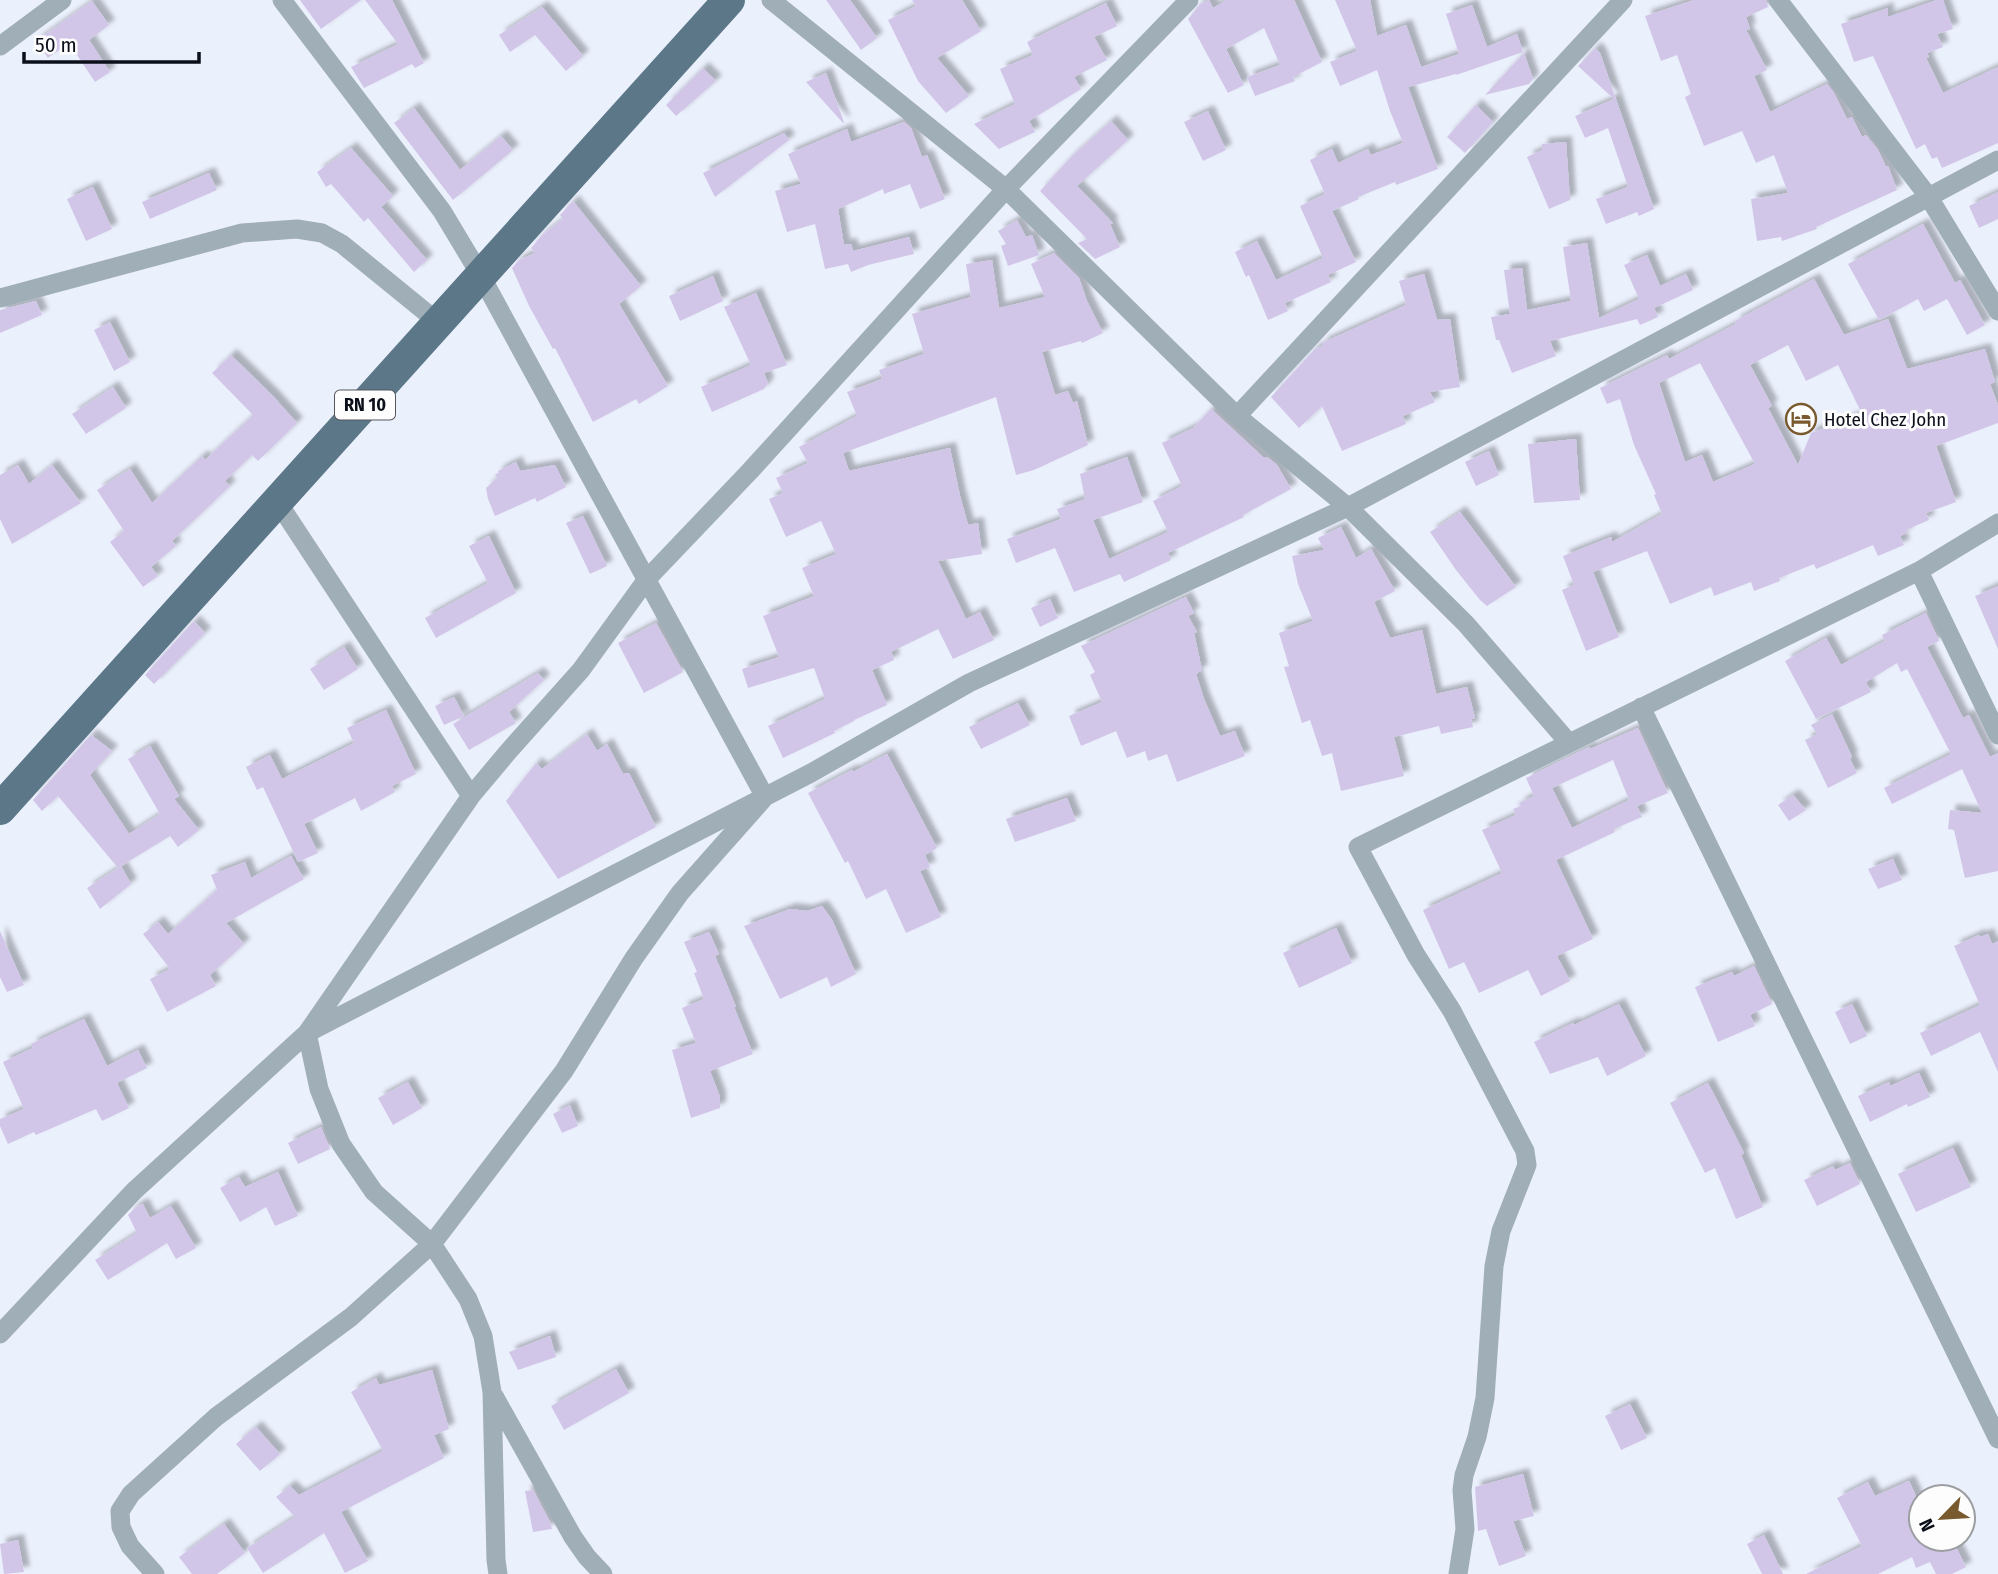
<svg xmlns="http://www.w3.org/2000/svg" width="1998" height="1574" viewBox="0 0 1998 1574" font-family="'Fira Sans Condensed',sans-serif">
	<style>
		.building { fill: #d2c6e8; fill-rule: evenodd; filter: url(#shadow) }
		.lines { fill: none; stroke-linecap: round; stroke-linejoin: round }
		.street { stroke: #a0aeb8; stroke-width: 19 }
		.primary { stroke: #5c7788; stroke-width: 32 }
		.labels { text-anchor: middle; stroke-width: 6; stroke-linejoin: round; paint-order: stroke }
		.shield { fill: #fdfdfd; stroke: #54565e; stroke-width: 2 }
		.shield-label { font-size: 18px; font-weight: bold; fill: #0b0f1a }
		.poi-label { font-size: 19px; fill: #0b0f1a; stroke: #fdfdfd; text-anchor: start }
	</style>
	<defs>
		<filter id="shadow"><feDropShadow dx="6" dy="-6" stdDeviation="2" flood-color="#0004"/></filter>
	</defs>
	<rect width="100%" height="100%" fill="#ebf0fd"/>
	<path class="building" d="M 300,0 L 361,0 L 321,29 Z
		M 365,0 L 392,0 L 424,63 L 415,68 L 412,64 L 364,88 L 351,67 L 398,44 Z
		M 826,0 L 850,0 L 877,38 L 861,50 Z
		M 912,0 L 962,0 L 981,31 L 937,58 L 969,96 L 946,113 L 918,81 L 888,20 L 916,6 Z
		M 1209,0 L 1213,8 L 1227,0 L 1294,0 L 1322,62 L 1293,77 L 1295,81 L 1255,96 L 1247,77 L 1280,65 L 1264,28 L 1226,49 L 1244,85 L 1228,93 L 1188,19 L 1200,4 Z
		M 1335,0 L 1370,0 L 1377,36 L 1406,25 L 1421,67 L 1459,54 L 1446,14 L 1472,5 L 1487,47 L 1517,34 L 1523,52 L 1456,75 L 1456,74 L 1408,87 L 1438,169 L 1396,185 L 1395,182 L 1358,197 L 1359,199 L 1332,211 L 1356,262 L 1328,275 L 1331,282 L 1285,303 L 1288,311 L 1268,320 L 1249,275 L 1246,277 L 1235,252 L 1257,241 L 1276,280 L 1323,258 L 1300,206 L 1325,194 L 1310,160 L 1332,149 L 1338,163 L 1368,149 L 1371,155 L 1403,143 L 1390,111 L 1377,70 L 1340,86 L 1330,62 L 1357,51 Z
		M 1694,0 L 1766,0 L 1768,7 L 1746,17 L 1750,29 L 1746,30 L 1767,70 L 1754,76 L 1770,112 L 1827,84 L 1834,93 L 1847,119 L 1852,117 L 1862,137 L 1866,135 L 1878,150 L 1886,167 L 1888,166 L 1897,190 L 1816,227 L 1817,229 L 1782,241 L 1781,237 L 1757,241 L 1751,199 L 1788,193 L 1774,155 L 1756,163 L 1742,131 L 1704,146 L 1685,97 L 1691,94 L 1677,55 L 1661,61 L 1645,16 Z
		M 1937,0 L 1943,0 L 1953,29 L 1937,34 L 1943,47 L 1927,53 L 1929,57 L 1926,58 L 1943,93 L 1998,67 L 1998,143 L 1942,168 L 1937,157 L 1932,159 L 1925,144 L 1916,149 L 1873,56 L 1854,62 L 1841,24 L 1888,8 L 1888,17 Z
		M 92,1 L 109,25 L 89,40 L 110,72 L 95,82 L 69,43 L 48,58 L 36,41 Z
		M 1106,3 L 1117,26 L 1094,37 L 1107,60 L 1074,77 L 1081,89 L 1029,121 L 1035,132 L 999,149 L 974,124 L 1015,104 L 1000,69 L 1033,55 L 1027,42 Z
		M 542,7 L 583,56 L 566,71 L 535,35 L 510,52 L 499,35 Z
		M 1595,48 L 1600,53 L 1654,209 L 1639,216 L 1637,212 L 1606,224 L 1596,199 L 1628,187 L 1608,128 L 1585,138 L 1575,116 L 1614,99 L 1578,66 Z
		M 1524,53 L 1533,79 L 1529,84 L 1485,95 Z
		M 703,68 L 716,81 L 676,116 L 666,105 Z
		M 826,73 L 844,122 L 843,123 L 806,82 Z
		M 1476,105 L 1493,122 L 1465,153 L 1447,137 Z
		M 414,108 L 460,170 L 501,136 L 513,150 L 453,200 L 394,123 Z
		M 1208,111 L 1226,150 L 1203,161 L 1184,122 Z
		M 1111,121 L 1128,140 L 1077,186 L 1113,223 L 1110,224 L 1120,247 L 1095,259 L 1078,243 L 1087,239 L 1040,191 L 1071,157 Z
		M 904,122 L 911,128 L 922,157 L 927,155 L 945,199 L 920,209 L 910,184 L 884,194 L 883,189 L 838,209 L 844,245 L 851,244 L 853,251 L 909,237 L 914,254 L 868,265 L 851,272 L 848,264 L 825,269 L 815,224 L 787,232 L 775,191 L 801,184 L 788,154 L 847,129 L 851,142 Z
		M 784,133 L 789,140 L 715,197 L 703,173 Z
		M 1566,142 L 1570,200 L 1549,209 L 1527,157 L 1542,150 L 1542,144 Z
		M 351,148 L 393,196 L 381,207 L 427,260 L 414,272 L 368,218 L 364,222 L 331,184 L 326,187 L 317,172 Z
		M 209,173 L 217,190 L 150,219 L 142,202 Z
		M 93,187 L 112,229 L 86,241 L 67,199 Z
		M 1998,192 L 1998,219 L 1979,228 L 1969,206 Z
		M 573,201 L 641,286 L 619,304 L 668,386 L 639,404 L 636,399 L 593,422 L 555,348 L 553,349 L 529,306 L 512,268 L 519,260 L 535,253 L 531,248 L 543,234 L 563,219 L 560,215 Z
		M 1017,220 L 1026,237 L 1032,235 L 1039,255 L 1008,266 L 1001,246 L 1006,244 L 998,231 Z
		M 1923,224 L 1955,283 L 1960,280 L 1985,325 L 1967,335 L 1947,299 L 1924,311 L 1918,299 L 1879,320 L 1848,264 Z
		M 1587,243 L 1599,318 L 1639,299 L 1624,265 L 1647,255 L 1660,286 L 1686,274 L 1693,290 L 1654,308 L 1658,317 L 1640,325 L 1637,319 L 1550,341 L 1556,356 L 1512,373 L 1499,340 L 1496,340 L 1491,317 L 1510,314 L 1504,270 L 1522,268 L 1527,310 L 1571,301 L 1563,247 Z
		M 1054,253 L 1079,278 L 1087,301 L 1103,333 L 1082,343 L 1081,341 L 1042,352 L 1055,395 L 1068,391 L 1073,403 L 1077,401 L 1088,445 L 1034,470 L 1016,475 L 996,397 L 843,453 L 849,471 L 950,448 L 960,496 L 968,525 L 978,523 L 982,554 L 938,561 L 966,619 L 980,612 L 994,640 L 953,659 L 938,629 L 891,652 L 894,660 L 872,670 L 887,705 L 854,720 L 854,721 L 834,731 L 835,733 L 783,758 L 768,726 L 825,699 L 814,668 L 748,688 L 742,669 L 779,657 L 763,616 L 814,596 L 802,568 L 836,554 L 821,521 L 786,537 L 769,499 L 783,493 L 776,478 L 808,463 L 799,447 L 857,416 L 847,392 L 882,379 L 879,370 L 924,354 L 912,314 L 971,297 L 966,264 L 992,260 L 999,308 L 1045,297 L 1031,264 Z
		M 1424,274 L 1437,320 L 1450,319 L 1460,387 L 1430,392 L 1435,402 L 1403,416 L 1406,424 L 1342,451 L 1322,406 L 1299,428 L 1271,397 L 1315,349 L 1322,346 L 1322,343 L 1406,305 L 1399,281 Z
		M 713,276 L 723,301 L 680,321 L 669,296 Z
		M 1814,279 L 1844,335 L 1888,319 L 1907,369 L 1985,349 L 1995,382 L 1990,384 L 1998,405 L 1998,423 L 1936,446 L 1956,502 L 1926,513 L 1929,520 L 1906,530 L 1907,533 L 1900,536 L 1904,545 L 1878,556 L 1873,545 L 1816,569 L 1814,564 L 1779,578 L 1780,581 L 1754,591 L 1751,582 L 1714,596 L 1711,587 L 1670,604 L 1647,551 L 1593,572 L 1619,637 L 1586,651 L 1562,590 L 1574,585 L 1563,556 L 1611,537 L 1612,542 L 1662,514 L 1654,495 L 1656,494 L 1634,445 L 1620,399 L 1607,404 L 1600,388 L 1667,355 L 1669,359 L 1736,324 L 1735,321 ZM 1788,345 L 1806,381 L 1838,365 L 1862,414 L 1811,433 L 1798,465 L 1768,408 L 1772,406 L 1750,365 ZM 1700,363 L 1755,464 L 1713,482 L 1702,455 L 1685,462 L 1659,383 Z
		M 756,293 L 787,365 L 764,373 L 768,383 L 764,389 L 712,412 L 701,387 L 751,365 L 724,307 Z
		M 36,301 L 42,315 L 0,333 L 0,310 Z
		M 110,322 L 130,362 L 114,371 L 94,330 Z
		M 231,355 L 273,396 L 297,423 L 258,461 L 252,455 L 225,481 L 230,486 L 172,541 L 176,546 L 151,567 L 158,576 L 143,587 L 110,542 L 124,531 L 97,490 L 130,469 L 152,503 L 202,456 L 205,460 L 253,415 L 212,373 Z
		M 113,387 L 126,408 L 86,434 L 72,414 Z
		M 1211,409 L 1264,458 L 1267,457 L 1277,465 L 1291,489 L 1243,515 L 1244,517 L 1168,553 L 1171,560 L 1124,582 L 1120,574 L 1074,592 L 1055,548 L 1016,563 L 1007,539 L 1061,519 L 1057,509 L 1085,499 L 1080,474 L 1127,457 L 1143,502 L 1093,520 L 1109,559 L 1168,532 L 1153,501 L 1182,486 L 1162,443 L 1193,428 Z
		M 1576,439 L 1580,500 L 1534,503 L 1528,444 Z
		M 1489,451 L 1499,475 L 1476,486 L 1465,462 Z
		M 516,462 L 520,471 L 555,465 L 566,487 L 537,502 L 535,498 L 495,516 L 488,499 L 486,488 L 497,478 L 495,474 L 499,473 L 498,471 Z
		M 18,465 L 29,484 L 52,465 L 81,503 L 12,544 L 0,519 L 0,475 Z
		M 1460,512 L 1516,587 L 1487,606 L 1480,600 L 1456,570 L 1430,532 Z
		M 583,516 L 607,566 L 590,574 L 566,523 Z
		M 1341,527 L 1356,558 L 1371,549 L 1395,591 L 1374,602 L 1390,638 L 1422,630 L 1436,694 L 1467,687 L 1475,718 L 1471,719 L 1473,727 L 1441,734 L 1439,726 L 1394,737 L 1404,776 L 1341,791 L 1332,753 L 1322,756 L 1310,720 L 1302,723 L 1284,667 L 1289,666 L 1279,633 L 1313,621 L 1298,584 L 1292,556 L 1324,550 L 1318,538 Z
		M 489,536 L 516,593 L 436,638 L 425,618 L 488,583 L 469,546 Z
		M 1998,586 L 1998,649 L 1975,596 Z
		M 1186,597 L 1194,613 L 1188,616 L 1197,632 L 1194,633 L 1202,670 L 1196,674 L 1204,699 L 1220,736 L 1235,731 L 1245,756 L 1177,782 L 1167,754 L 1148,761 L 1145,751 L 1127,758 L 1116,731 L 1081,746 L 1069,716 L 1102,702 L 1090,675 L 1095,672 L 1081,646 Z
		M 1050,599 L 1058,618 L 1040,627 L 1031,608 Z
		M 1926,613 L 1939,641 L 1927,647 L 1963,718 L 1969,715 L 1990,757 L 1998,753 L 1998,871 L 1965,878 L 1954,830 L 1948,829 L 1950,810 L 1982,813 L 1962,769 L 1892,804 L 1884,788 L 1951,754 L 1907,669 L 1901,672 L 1897,663 L 1866,682 L 1871,692 L 1816,719 L 1785,661 L 1826,638 L 1841,665 L 1885,641 L 1882,635 Z
		M 194,621 L 205,633 L 154,684 L 145,675 Z
		M 656,623 L 683,672 L 644,693 L 618,643 Z
		M 344,647 L 358,669 L 324,690 L 310,669 Z
		M 538,673 L 544,680 L 509,712 L 516,723 L 469,750 L 453,724 Z
		M 454,697 L 464,716 L 444,725 L 435,706 Z
		M 1018,703 L 1030,725 L 981,749 L 969,727 Z
		M 386,710 L 416,774 L 392,786 L 395,792 L 361,811 L 355,798 L 304,824 L 318,853 L 298,862 L 263,787 L 257,790 L 246,767 L 270,755 L 282,779 L 354,743 L 347,728 Z
		M 1832,714 L 1852,757 L 1850,759 L 1857,773 L 1828,788 L 1805,740 L 1817,734 L 1811,725 Z
		M 1638,728 L 1668,793 L 1637,806 L 1642,817 L 1614,829 L 1615,832 L 1556,860 L 1593,939 L 1557,956 L 1570,981 L 1541,996 L 1528,970 L 1479,993 L 1464,962 L 1449,969 L 1423,910 L 1502,873 L 1482,830 L 1516,815 L 1513,809 L 1521,806 L 1519,803 L 1534,796 L 1526,778 L 1589,747 L 1590,749 ZM 1613,760 L 1629,800 L 1572,828 L 1552,788 Z
		M 587,734 L 597,751 L 607,744 L 623,774 L 629,773 L 656,827 L 558,879 L 506,801 L 536,763 L 542,769 Z
		M 91,735 L 112,751 L 90,775 L 129,834 L 160,814 L 128,759 L 150,746 L 179,796 L 174,799 L 199,830 L 178,847 L 170,836 L 118,868 L 58,796 L 42,811 L 33,800 Z
		M 887,754 L 937,848 L 925,855 L 930,867 L 920,871 L 941,917 L 906,933 L 886,889 L 866,899 L 848,861 L 845,863 L 808,793 L 852,770 L 853,772 Z
		M 1793,795 L 1806,810 L 1789,821 L 1778,805 Z
		M 1067,798 L 1076,821 L 1015,842 L 1006,819 Z
		M 291,856 L 304,879 L 226,923 L 244,944 L 210,975 L 216,986 L 167,1012 L 150,979 L 170,969 L 143,934 L 158,922 L 168,934 L 217,890 L 211,875 L 245,862 L 251,878 Z
		M 1893,859 L 1902,880 L 1878,889 L 1868,869 Z
		M 121,866 L 131,884 L 100,909 L 87,888 Z
		M 822,906 L 832,920 L 856,974 L 831,987 L 827,977 L 780,999 L 744,926 L 790,909 L 807,911 Z
		M 1336,928 L 1352,963 L 1299,988 L 1283,953 Z
		M 0,931 L 24,985 L 7,992 L 0,977 Z
		M 709,932 L 719,954 L 715,956 L 736,1007 L 734,1007 L 753,1054 L 710,1071 L 720,1097 L 720,1108 L 691,1118 L 672,1050 L 696,1043 L 682,1008 L 704,999 L 694,973 L 697,972 L 684,942 Z
		M 1988,934 L 1992,944 L 1998,941 L 1998,1072 L 1980,1032 L 1931,1056 L 1920,1033 L 1980,1005 L 1954,946 L 1979,935 L 1980,937 Z
		M 1754,966 L 1772,1004 L 1750,1015 L 1755,1026 L 1718,1042 L 1695,987 L 1732,972 L 1734,976 Z
		M 1619,1004 L 1646,1056 L 1607,1076 L 1598,1057 L 1550,1074 L 1534,1042 L 1573,1023 L 1574,1025 Z
		M 1852,1004 L 1867,1036 L 1850,1044 L 1835,1012 Z
		M 84,1019 L 107,1066 L 138,1050 L 147,1068 L 117,1083 L 129,1108 L 102,1121 L 96,1109 L 36,1135 L 34,1132 L 8,1144 L 0,1126 L 0,1119 L 24,1109 L 3,1062 L 33,1048 L 31,1044 Z
		M 1919,1073 L 1930,1097 L 1908,1107 L 1907,1104 L 1870,1122 L 1858,1096 L 1889,1082 L 1890,1086 Z
		M 408,1082 L 422,1108 L 393,1125 L 378,1098 Z
		M 1708,1083 L 1744,1153 L 1741,1155 L 1763,1207 L 1736,1219 L 1715,1168 L 1705,1173 L 1670,1103 Z
		M 570,1105 L 578,1126 L 562,1133 L 553,1114 Z
		M 321,1127 L 330,1149 L 298,1164 L 288,1143 Z
		M 1953,1148 L 1971,1187 L 1916,1212 L 1898,1174 Z
		M 1850,1163 L 1860,1184 L 1817,1206 L 1804,1180 L 1833,1166 L 1835,1170 Z
		M 278,1172 L 298,1216 L 275,1226 L 266,1207 L 240,1222 L 220,1188 L 239,1177 L 245,1187 Z
		M 143,1204 L 150,1218 L 171,1206 L 196,1248 L 176,1259 L 167,1243 L 108,1280 L 95,1260 L 137,1233 L 128,1215 L 136,1207 Z
		M 550,1336 L 556,1357 L 518,1370 L 509,1352 Z
		M 616,1369 L 629,1393 L 564,1430 L 551,1406 Z
		M 432,1370 L 449,1429 L 434,1435 L 444,1458 L 341,1512 L 368,1561 L 345,1573 L 324,1533 L 263,1573 L 247,1548 L 295,1517 L 276,1497 L 290,1486 L 299,1495 L 383,1451 L 351,1392 L 376,1378 L 379,1385 Z
		M 1630,1404 L 1647,1438 L 1621,1450 L 1605,1416 Z
		M 256,1427 L 280,1454 L 260,1471 L 236,1444 Z
		M 1523,1474 L 1534,1516 L 1513,1521 L 1526,1556 L 1499,1566 L 1486,1529 L 1478,1531 L 1475,1487 Z
		M 1909,1481 L 1921,1507 L 1921,1539 L 1952,1539 L 1966,1567 L 1952,1574 L 1936,1574 L 1930,1562 L 1916,1568 L 1912,1557 L 1878,1574 L 1806,1574 L 1862,1546 L 1837,1498 L 1868,1482 L 1875,1496 Z
		M 533,1490 L 550,1522 L 552,1529 L 533,1532 L 525,1491 Z
		M 224,1524 L 245,1553 L 217,1574 L 192,1574 L 179,1557 Z
		M 1764,1535 L 1783,1574 L 1762,1574 L 1747,1544 Z
		M 18,1540 L 24,1572 L 4,1574 L 0,1544 Z"/>
	<g class="lines">
		<path class="street" d="M 771,0 L 1006,189 L 1237,416 L 1348,507 L 1466,624 L 1569,743
			M 1778,0 L 1928,196 L 1998,311
			M 0,46 L 62,0
			M 0,298 L 242,233 L 297,229 L 322,233 L 342,244 L 439,323
			M 1237,416 L 1623,0
			M 277,501 L 471,796
			M 1919,571 L 1998,735
			M 1641,707 L 1998,1439
			M 307,1033 L 811,773 L 969,683 L 1348,507 L 1998,160
			M 307,1033 L 319,1089 L 341,1144 L 374,1192 L 432,1244 L 468,1299 L 483,1336 L 492,1392 L 496,1560 L 498,1574
			M 0,1334 L 134,1191 L 307,1033 L 471,796 L 507,753 L 581,670 L 647,579 L 750,471 L 1006,189 L 1189,0
			M 494,1396 L 573,1537 L 587,1557 L 603,1574
			M 155,1574 L 130,1546 L 121,1527 L 120,1511 L 131,1494 L 216,1417 L 351,1317 L 432,1244 L 564,1071 L 634,958 L 680,893 L 765,797 L 481,276 L 442,211 L 282,0
			M 1458,1574 L 1465,1529 L 1462,1490 L 1464,1475 L 1477,1437 L 1485,1398 L 1494,1266 L 1501,1231 L 1527,1165 L 1525,1151 L 1452,1011 L 1416,955 L 1358,847 L 1919,571 L 1998,523"/>
		<path class="primary" d="M 0,809 L 729,0"/>
	</g>
	<defs>
		<g id="hotel-ring" transform="scale(1.575)"><circle r="9.5" fill="#fdfdfd" stroke="#79592e" stroke-width="1.5"/><path d="M-6-4.5h1.5V1H6V5H4.5V3h-9V5H-6ZM-4 0a1.8 1.8 0 1 1 3.6 0ZM.5 0V-2.5h3Q6-2.5 6 0Z" fill="#79592e"/></g>
	</defs>
	<g fill-rule="evenodd">
		<use href="#hotel-ring" x="1801" y="419"/>
	</g>
	<g class="labels">
		<rect class="shield" x="335" y="390.5" width="60" height="29" rx="5"/>
		<g class="shield-label">
			<text x="365" y="411">RN 10</text>
		</g>
		<g class="poi-label">
			<text x="1824" y="426">Hotel Chez John</text>
		</g>
	</g>
	<g transform="translate(1942 1518) rotate(245)"><circle r="33" fill="#fdfdfd" stroke="#9c9ea2" stroke-width="2"/>
	<path d="M0-5L12 26L0 18L-12 26Z" fill="#79592e"/>
	<text y="-10" font-size="19" font-weight="bold" text-anchor="middle" fill="#0b0f1a">N</text>
	</g>
	<path d="M24 52v10h175v-10" fill="none" stroke="#0b0f1a" stroke-width="3.5"/>
	<text x="35" y="52" font-size="21" fill="#0b0f1a" stroke="#fdfdfd" stroke-width="5" paint-order="stroke">50 m</text>
</svg>
